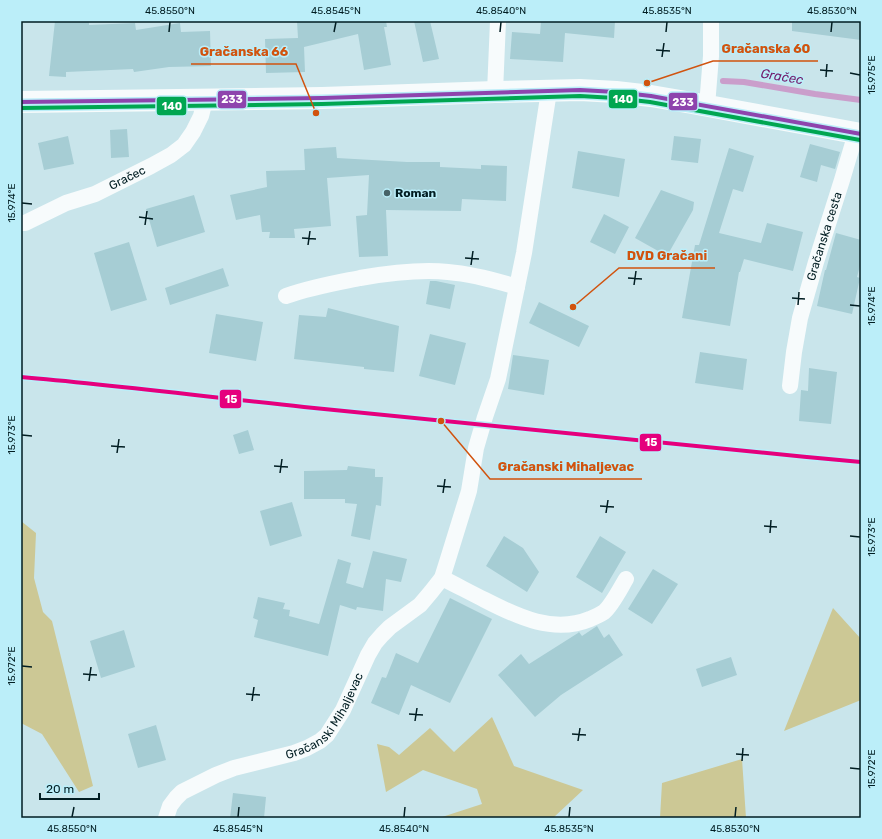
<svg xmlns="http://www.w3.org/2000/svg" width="882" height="839" viewBox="0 0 882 839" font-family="Rubik,sans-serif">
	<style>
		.forest { fill: #ccc895 }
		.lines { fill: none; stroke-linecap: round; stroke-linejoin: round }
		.stream { stroke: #ca9ecb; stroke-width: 6 }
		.building { fill: #a6cdd4 }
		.minor { stroke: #f7fbfc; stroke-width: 16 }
		.secondary { stroke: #f7fbfc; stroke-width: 22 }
		.bus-1-casing { stroke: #bbeef9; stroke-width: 7 }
		.bus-2-casing { stroke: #bbeef9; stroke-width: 7 }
		.bus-1 { stroke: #8e44ad; stroke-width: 4 }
		.bus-2 { stroke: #00a651; stroke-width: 4 }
		.tram-1-casing { stroke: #bbeef9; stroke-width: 7 }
		.tram-1 { stroke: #e5007d; stroke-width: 4 }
		.ticks { fill: none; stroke: #011d22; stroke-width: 1.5 }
		.poi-dot { fill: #476368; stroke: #bbeef9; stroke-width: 1.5 }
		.labels { text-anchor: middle; stroke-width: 3; stroke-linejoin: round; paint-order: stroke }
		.street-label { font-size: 12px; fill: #011d22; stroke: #bbeef9 }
		.poi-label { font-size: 12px; font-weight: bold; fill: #011d22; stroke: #bbeef9; text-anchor: start }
		.water-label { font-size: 13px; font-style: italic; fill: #721868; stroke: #bbeef9 }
		.leader { fill: none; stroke: #d1530e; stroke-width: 1.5 }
		.callout-dot { fill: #d1530e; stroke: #bbeef9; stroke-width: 1.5 }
		.callout-label { font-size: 13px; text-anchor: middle; font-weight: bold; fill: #d1530e; stroke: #bbeef9; stroke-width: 3; stroke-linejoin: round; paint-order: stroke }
		.line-badge { stroke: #bbeef9; stroke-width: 1.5 }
		.badge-label { font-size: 11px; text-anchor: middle; font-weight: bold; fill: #fff }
		.neatline { fill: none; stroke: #011d22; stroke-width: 1.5 }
		.ticks-label { font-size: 10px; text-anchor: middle; fill: #011d22 }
	</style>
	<rect width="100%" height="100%" fill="#c9e5eb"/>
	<path class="forest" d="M 21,521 L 36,533 L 34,578 L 43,612 L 52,621 L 93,786 L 79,792 L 42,734 L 21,723 Z
		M 833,608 L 861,639 L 861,700 L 784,731 Z
		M 492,717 L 514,766 L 583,790 L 553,818 L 439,818 L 482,804 L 477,789 L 423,770 L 386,792 L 377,744 L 389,747 L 399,755 L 430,728 L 454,752 Z
		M 742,759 L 746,818 L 660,818 L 662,783 Z"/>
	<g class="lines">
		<path class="stream" d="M 723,81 L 744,82 L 815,94 L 861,100"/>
	</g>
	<path class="building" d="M 55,21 L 89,21 L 89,25 L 135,23 L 136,30 L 180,23 L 181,32 L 210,31 L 211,66 L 169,67 L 134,72 L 133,69 L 66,72 L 66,77 L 49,76 Z
		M 297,21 L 386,21 L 387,27 L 384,27 L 391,65 L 364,70 L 358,34 L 304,47 L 305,72 L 266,73 L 265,39 L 298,38 Z
		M 414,21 L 430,21 L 439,59 L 423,62 Z
		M 541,21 L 615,21 L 614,38 L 565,33 L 563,62 L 510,59 L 512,32 L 540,34 Z
		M 792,21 L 861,21 L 861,40 L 792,31 Z
		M 127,129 L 129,157 L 111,158 L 110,130 Z
		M 68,136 L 74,164 L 44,170 L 38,143 Z
		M 674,136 L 701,139 L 698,163 L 671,160 Z
		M 810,144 L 840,152 L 835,169 L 821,165 L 817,182 L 800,177 Z
		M 336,147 L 337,158 L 407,162 L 440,162 L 440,167 L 481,169 L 481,165 L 507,166 L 506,201 L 462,199 L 461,211 L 386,210 L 388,256 L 359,257 L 356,216 L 367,215 L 369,175 L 327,178 L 331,226 L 294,229 L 295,238 L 269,238 L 270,232 L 262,232 L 260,215 L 236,220 L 230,195 L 267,187 L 266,171 L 305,170 L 304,149 Z
		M 729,148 L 754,156 L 743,192 L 733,189 L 719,233 L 761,243 L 767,223 L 803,232 L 793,271 L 744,259 L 740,272 L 739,272 L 730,326 L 682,318 L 695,245 L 699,245 Z
		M 578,151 L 625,159 L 619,197 L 572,188 Z
		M 661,190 L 694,202 L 693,210 L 667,256 L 635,238 Z
		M 194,195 L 205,232 L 157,247 L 146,209 Z
		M 604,214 L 629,227 L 615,254 L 590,242 Z
		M 836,233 L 861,240 L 861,262 L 857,277 L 860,278 L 852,314 L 817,306 L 825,270 L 826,270 Z
		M 129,242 L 147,300 L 111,311 L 94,253 Z
		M 223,268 L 229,286 L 170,305 L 165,288 Z
		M 430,281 L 436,281 L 455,285 L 450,309 L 426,304 Z
		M 539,302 L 589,326 L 579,347 L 529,323 Z
		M 328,308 L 399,326 L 394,372 L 364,369 L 364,367 L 294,359 L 299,315 L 326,317 Z
		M 216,314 L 263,322 L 256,361 L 209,353 Z
		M 430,334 L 466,343 L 455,385 L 419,376 Z
		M 700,352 L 747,359 L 743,390 L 695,383 Z
		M 513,355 L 549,360 L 544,395 L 508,389 Z
		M 809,368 L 837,372 L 831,424 L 799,421 L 801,390 L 808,391 Z
		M 248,430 L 254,450 L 239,454 L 233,435 Z
		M 348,466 L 375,469 L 375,477 L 383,477 L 381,506 L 376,505 L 370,540 L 351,536 L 357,504 L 345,503 L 345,499 L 304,499 L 304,471 L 347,470 Z
		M 292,502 L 302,536 L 270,546 L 260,511 Z
		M 504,536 L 523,548 L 539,572 L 527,592 L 486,566 Z
		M 600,536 L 626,552 L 602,593 L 576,577 Z
		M 373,551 L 407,559 L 401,582 L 386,579 L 383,611 L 357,607 L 356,610 L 340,605 L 328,656 L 254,637 L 258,620 L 253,618 L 258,597 L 285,603 L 283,609 L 290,610 L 289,616 L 319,624 L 338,559 L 351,563 L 346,583 L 363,588 Z
		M 653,569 L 678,584 L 652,624 L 628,609 Z
		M 450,598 L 492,619 L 450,703 L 411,685 L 399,715 L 371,703 L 382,677 L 386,678 L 396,653 L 418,663 Z
		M 597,626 L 604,638 L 609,634 L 623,655 L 561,695 L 535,717 L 498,675 L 521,654 L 529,664 L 578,633 L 579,632 L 582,636 Z
		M 124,630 L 135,667 L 101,678 L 90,641 Z
		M 731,657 L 737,675 L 702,687 L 696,669 Z
		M 156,725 L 166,760 L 138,768 L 128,734 Z
		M 233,793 L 266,797 L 264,818 L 230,818 Z"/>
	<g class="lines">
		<g class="minor">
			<path d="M 495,92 L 498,21"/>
			<path d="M 707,106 L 711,56 L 711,21"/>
			<path id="s1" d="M 21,223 L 25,223 L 66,203 L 95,194 L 151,166 L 171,155 L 184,145 L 193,132 L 201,116 L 205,100"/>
			<path d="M 286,296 C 311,287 335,283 360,278 C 389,273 419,269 448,272 C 472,274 494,280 517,287"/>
			<path id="s2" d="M 790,386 L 794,352 L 800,318 L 816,262 L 842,180 L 856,133"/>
			<path d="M 442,578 C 456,585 471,593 485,600 C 518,617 554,634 590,619 C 594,617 600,615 604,612 C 612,605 620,589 626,579"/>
			<path id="s3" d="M 166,818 L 170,806 L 176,798 L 182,792 L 216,775 L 234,768 L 294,753 L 307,748 L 320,741 L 327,735 L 343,710 L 368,655 L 375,643 L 382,635 L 390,627 L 420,605 L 431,592 L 442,578 L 448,559 L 469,491 L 476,448 L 485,417 L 498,379 L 524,253 L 549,91"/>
		</g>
		<path class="secondary" d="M 21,102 L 322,98 L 495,92 L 580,90 L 616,92 L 651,96 L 692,103 L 861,134"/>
		<g class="bus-1-casing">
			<path id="bus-1" d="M 21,102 L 322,98 L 580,90 L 616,92 L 651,96 L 861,134"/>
		</g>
		<g class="bus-2-casing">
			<path id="bus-2" d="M 21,108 L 322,104 L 580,96 L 615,98 L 650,102 L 860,140"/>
		</g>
		<use href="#bus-1" class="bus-1"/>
		<use href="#bus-2" class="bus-2"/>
		<g class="tram-1-casing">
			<path id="tram-1" d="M 21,377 C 115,385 209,397 304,407 C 489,427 675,445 861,462"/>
		</g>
		<use href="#tram-1" class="tram-1"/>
	</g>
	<path class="ticks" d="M 169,32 L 170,22M 334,32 L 336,22M 500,32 L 501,22M 666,32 L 667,22M 831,32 L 832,22M 656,50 L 670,51M 662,57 L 664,43M 820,70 L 833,71M 850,73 L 860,75M 826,77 L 827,64M 22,203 L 32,204M 139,217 L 153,219M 145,225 L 147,211M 302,238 L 316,239M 308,245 L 310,231M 465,258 L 479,259M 471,265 L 473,251M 628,278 L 642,279M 634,285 L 636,271M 792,298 L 805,299M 798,305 L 799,292M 850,305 L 860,306M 22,435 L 32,436M 111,446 L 125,447M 117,453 L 119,439M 274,466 L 288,467M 280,473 L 282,459M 437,486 L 451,487M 443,493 L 445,479M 600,506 L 614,507M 606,513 L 608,500M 764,526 L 777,527M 770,533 L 771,520M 850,536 L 860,537M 22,666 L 32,667M 83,674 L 97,675M 89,681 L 91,667M 246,694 L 260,695M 252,701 L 254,687M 409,714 L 423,715M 415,721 L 417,708M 572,734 L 586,735M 578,741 L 580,728M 736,754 L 749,755M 742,761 L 743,748M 850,768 L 860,769M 72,817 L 74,807M 238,817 L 239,807M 404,817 L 405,807M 569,817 L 570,807M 735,817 L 736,807"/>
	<circle class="poi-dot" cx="387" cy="193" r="4"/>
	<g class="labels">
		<g class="street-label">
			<text dy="4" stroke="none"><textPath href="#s1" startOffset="116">Gračec</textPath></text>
			<text dy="4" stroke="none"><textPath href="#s2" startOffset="154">Gračanska cesta</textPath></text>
			<text dy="4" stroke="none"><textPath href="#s3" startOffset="200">Gračanski Mihaljevac</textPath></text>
		</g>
		<g class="poi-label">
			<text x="395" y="197">Roman</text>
		</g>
		<g class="water-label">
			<text transform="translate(782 76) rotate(9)" y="5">Gračec</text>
		</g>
	</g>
	<path class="leader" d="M647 83L713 61H818M316 113L296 64H191M573 307L619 268H715M441 421L490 479H642"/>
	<g class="callout-dot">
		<circle cx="647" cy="83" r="4"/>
		<circle cx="316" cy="113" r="4"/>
		<circle cx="573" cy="307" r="4"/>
		<circle cx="441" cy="421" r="4"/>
	</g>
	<g class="callout-label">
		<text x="766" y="53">Gračanska 60</text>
		<text x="244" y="56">Gračanska 66</text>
		<text x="667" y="260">DVD Gračani</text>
		<text x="566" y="471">Gračanski Mihaljevac</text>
	</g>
	<g class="line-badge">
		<rect x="608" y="89" width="30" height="20" rx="4" fill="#00a651"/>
		<rect x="217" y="90" width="30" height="19" rx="4" fill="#8e44ad"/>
		<rect x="668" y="92" width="30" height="19" rx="4" fill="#8e44ad"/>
		<rect x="156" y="96" width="31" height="20" rx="4" fill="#00a651"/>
		<rect x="219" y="389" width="23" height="20" rx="4" fill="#e5007d"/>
		<rect x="639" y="433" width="23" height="19" rx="4" fill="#e5007d"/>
	</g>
	<g class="badge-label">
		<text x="623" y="103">140</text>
		<text x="232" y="103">233</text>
		<text x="683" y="106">233</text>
		<text x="172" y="110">140</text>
		<text x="231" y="403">15</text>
		<text x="651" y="446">15</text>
	</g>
	<rect width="882" height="839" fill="none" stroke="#bbeef9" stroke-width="44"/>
	<path d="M40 793v6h59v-6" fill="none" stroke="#011d22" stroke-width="2"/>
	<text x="46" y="793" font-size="12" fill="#011d22" stroke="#bbeef9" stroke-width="3" paint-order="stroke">20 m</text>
	<rect x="22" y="22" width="838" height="795" class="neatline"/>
	<g class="ticks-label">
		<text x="170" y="14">45.8550°N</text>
		<text x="336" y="14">45.8545°N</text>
		<text x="501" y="14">45.8540°N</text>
		<text x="667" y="14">45.8535°N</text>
		<text x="832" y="14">45.8530°N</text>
		<text transform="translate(871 75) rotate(-90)" y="4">15.975°E</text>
		<text transform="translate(11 203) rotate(-90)" y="4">15.974°E</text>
		<text transform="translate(871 306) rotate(-90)" y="4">15.974°E</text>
		<text transform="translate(11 435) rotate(-90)" y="4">15.973°E</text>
		<text transform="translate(871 537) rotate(-90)" y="4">15.973°E</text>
		<text transform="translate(11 666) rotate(-90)" y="4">15.972°E</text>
		<text transform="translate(871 769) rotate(-90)" y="4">15.972°E</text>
		<text x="72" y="832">45.8550°N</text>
		<text x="238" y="832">45.8545°N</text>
		<text x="404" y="832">45.8540°N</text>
		<text x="569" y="832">45.8535°N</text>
		<text x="735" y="832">45.8530°N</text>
	</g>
</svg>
